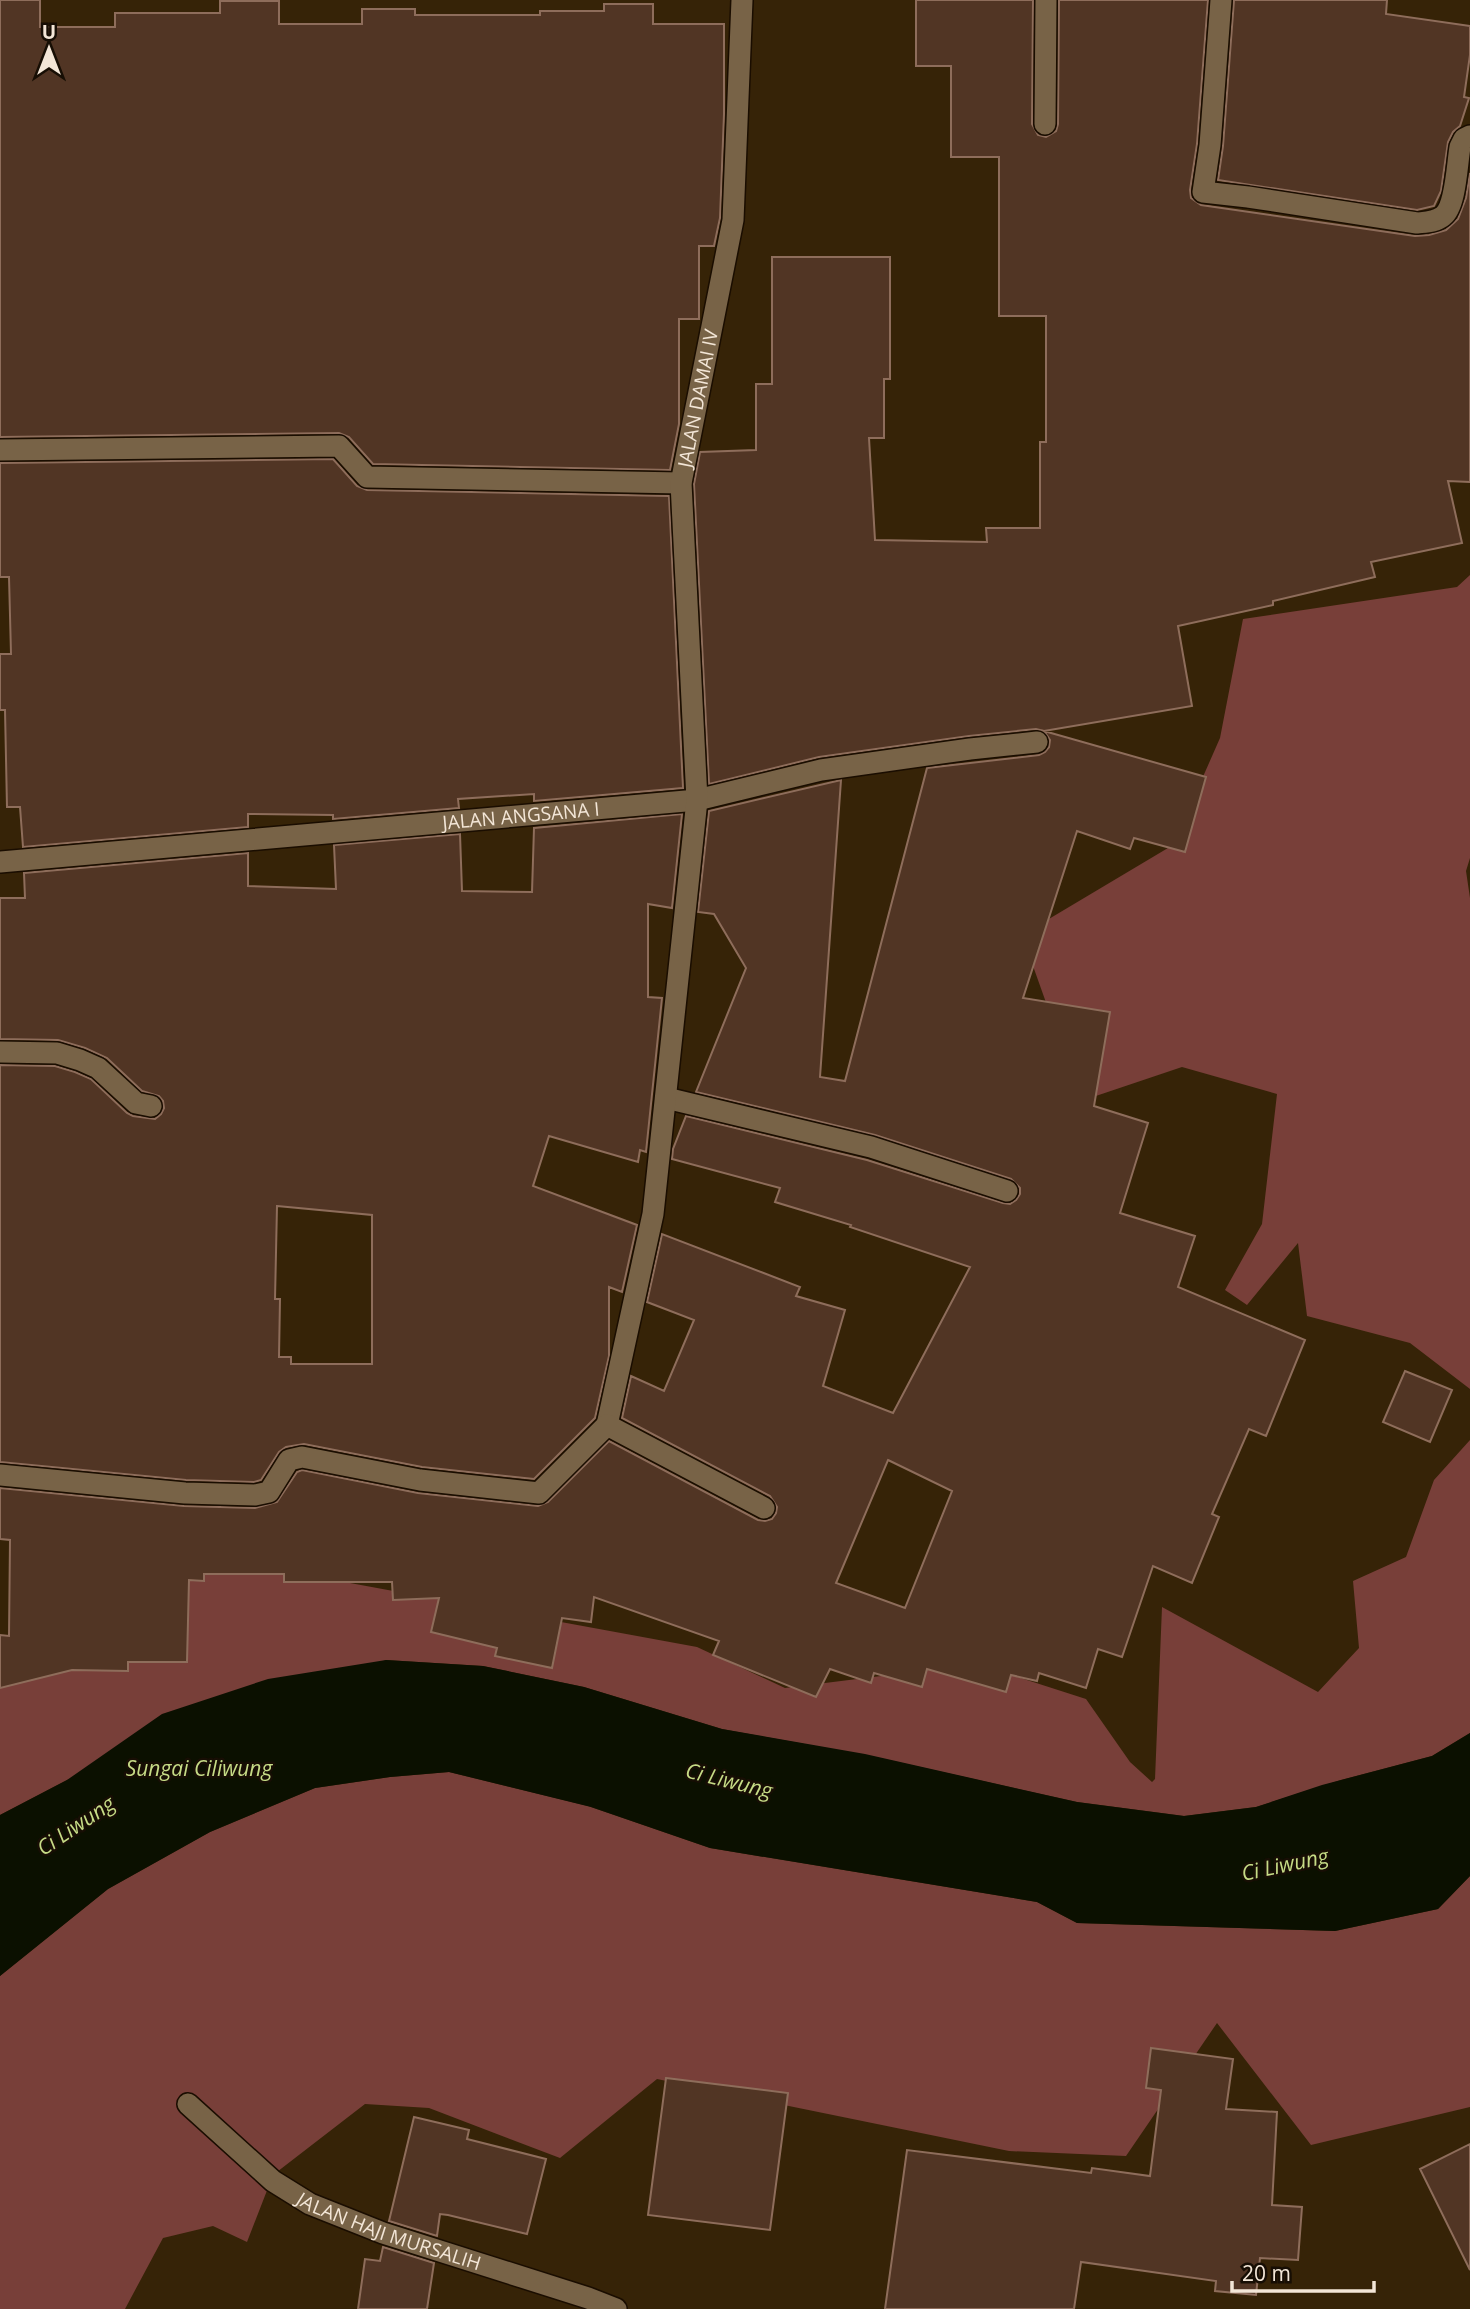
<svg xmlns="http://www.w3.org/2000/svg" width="1470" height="2309" viewBox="0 0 1470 2309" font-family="'Open Sans',sans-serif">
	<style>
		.forest { fill: #783f39 }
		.water { fill: #0b1000 }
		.building { fill: #513524; stroke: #8e6d5b; stroke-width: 2; fill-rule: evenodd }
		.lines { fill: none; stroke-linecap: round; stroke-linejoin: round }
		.street-casing { stroke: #1a0d00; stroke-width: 24 }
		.street { stroke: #786347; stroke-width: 21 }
		.labels { text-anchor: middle; stroke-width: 5; stroke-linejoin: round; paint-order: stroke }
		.street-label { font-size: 19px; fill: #f3e6d7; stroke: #170e04 }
		.water-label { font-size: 21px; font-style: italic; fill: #c6db86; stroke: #170e04 }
	</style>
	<rect width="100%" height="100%" fill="#362307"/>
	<path class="forest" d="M 1470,575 L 1470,858 L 1466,871 L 1470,898 L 1470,1389 L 1410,1343 L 1307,1316 L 1298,1243 L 1247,1305 L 1225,1290 L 1262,1224 L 1277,1094 L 1182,1067 L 1081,1101 L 1022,935 L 1173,845 L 1220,738 L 1243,619 L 1457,587 Z
		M 1470,1440 L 1470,1733 L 1432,1756 L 1341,1780 L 1256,1807 L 1184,1816 L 1077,1802 L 875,1757 L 722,1729 L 584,1687 L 483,1666 L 386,1660 L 67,1780 L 0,1815 L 0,1654 L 217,1546 L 350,1583 L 697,1647 L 785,1688 L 977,1664 L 1086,1699 L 1130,1762 L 1152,1782 L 1155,1779 L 1162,1607 L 1318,1692 L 1359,1648 L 1353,1581 L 1406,1557 L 1434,1480 Z
		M 449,1772 L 588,1806 L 710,1848 L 1037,1902 L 1077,1923 L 1335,1931 L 1438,1909 L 1470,1876 L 1470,2107 L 1311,2145 L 1217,2023 L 1126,2156 L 1009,2151 L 657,2079 L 560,2158 L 429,2108 L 365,2104 L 273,2175 L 247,2242 L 213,2226 L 163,2238 L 125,2309 L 0,2309 L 0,1976 L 108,1889 L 210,1832 L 315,1788 L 390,1777 Z"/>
	<path class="water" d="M 386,1660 L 483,1666 L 584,1687 L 722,1729 L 865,1754 L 1077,1802 L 1184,1816 L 1256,1807 L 1322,1785 L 1432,1756 L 1470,1733 L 1470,1876 L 1438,1909 L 1335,1931 L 1077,1923 L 1037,1902 L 710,1848 L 591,1807 L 449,1772 L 390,1777 L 315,1788 L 210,1832 L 108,1889 L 0,1976 L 0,1815 L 67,1780 L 162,1714 L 268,1679 Z"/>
	<path class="building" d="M 0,0 L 40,0 L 40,27 L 115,27 L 115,13 L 220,13 L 220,1 L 279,1 L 279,24 L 362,24 L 362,9 L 415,9 L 415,15 L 540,15 L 540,11 L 604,11 L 604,4 L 653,4 L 653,24 L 724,24 L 724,114 L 720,218 L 714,246 L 699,246 L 699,319 L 679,319 L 679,424 L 670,470 L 373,464 L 349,437 L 339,433 L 0,437 Z
		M 916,0 L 1033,0 L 1032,124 L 1038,135 L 1046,137 L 1056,131 L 1058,124 L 1059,0 L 1208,0 L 1197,144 L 1190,190 L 1191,198 L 1201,205 L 1415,236 L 1429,235 L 1446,230 L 1458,219 L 1466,198 L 1470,173 L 1470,482 L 1448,481 L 1462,543 L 1371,562 L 1375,577 L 1273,601 L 1273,605 L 1178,626 L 1192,706 L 1044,731 L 1036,729 L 969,736 L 819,757 L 709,784 L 694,484 L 700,452 L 756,450 L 756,384 L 772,384 L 772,257 L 890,257 L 890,379 L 884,379 L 884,438 L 869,438 L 875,540 L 987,542 L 986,528 L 1040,528 L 1040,442 L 1046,442 L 1046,316 L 999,316 L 999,157 L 951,157 L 951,66 L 916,66 Z
		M 1234,0 L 1387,0 L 1386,14 L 1470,26 L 1470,55 L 1464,97 L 1469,98 L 1460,126 L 1453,132 L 1448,142 L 1441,191 L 1434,206 L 1417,210 L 1218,180 L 1223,146 Z
		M 333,459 L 357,486 L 367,490 L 669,496 L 683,788 L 534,801 L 534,794 L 458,799 L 459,808 L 333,819 L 333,815 L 248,814 L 248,827 L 23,847 L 20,807 L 7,807 L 5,710 L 0,710 L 0,654 L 11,654 L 9,577 L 0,577 L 0,463 Z
		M 1044,731 L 1206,777 L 1185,852 L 1134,838 L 1130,849 L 1077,831 L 1023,998 L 1110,1012 L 1094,1106 L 1148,1123 L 1120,1213 L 1195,1236 L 1178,1287 L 1305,1340 L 1266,1436 L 1249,1429 L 1212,1514 L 1219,1517 L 1192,1583 L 1153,1566 L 1122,1657 L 1098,1649 L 1086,1688 L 1039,1673 L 1037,1681 L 1011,1675 L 1006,1692 L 927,1669 L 922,1687 L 874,1673 L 871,1683 L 830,1669 L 816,1697 L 713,1655 L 719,1641 L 594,1597 L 591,1622 L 562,1618 L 552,1668 L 495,1656 L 497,1648 L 431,1632 L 439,1598 L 393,1600 L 392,1582 L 284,1582 L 284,1574 L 204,1574 L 204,1581 L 189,1580 L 187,1662 L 128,1662 L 128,1671 L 72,1670 L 0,1688 L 0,1635 L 9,1636 L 10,1540 L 0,1539 L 0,1488 L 184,1506 L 255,1508 L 277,1502 L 297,1472 L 302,1470 L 418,1493 L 538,1506 L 548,1502 L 609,1441 L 758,1520 L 765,1521 L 772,1519 L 776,1513 L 777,1507 L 770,1496 L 622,1418 L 631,1376 L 664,1391 L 694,1320 L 647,1302 L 662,1234 L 800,1287 L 796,1296 L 845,1310 L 823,1386 L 893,1413 L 970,1267 L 850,1227 L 851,1225 L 775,1202 L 780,1188 L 672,1159 L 673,1149 L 686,1116 L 867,1160 L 1003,1203 L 1010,1204 L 1016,1200 L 1020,1194 L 1020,1188 L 1011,1179 L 875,1135 L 696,1092 L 746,968 L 714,914 L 698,912 L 709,811 L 841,780 L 820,1077 L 845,1081 L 927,768 L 1039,755 L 1045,752 L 1049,747 L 1050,740 ZM 888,1460 L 952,1491 L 905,1608 L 836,1583 Z
		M 682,814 L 672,908 L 648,904 L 648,997 L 662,998 L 646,1152 L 640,1150 L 638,1162 L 549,1136 L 533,1186 L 637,1225 L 622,1292 L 609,1287 L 609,1356 L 595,1418 L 534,1479 L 422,1467 L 304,1444 L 286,1447 L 279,1452 L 261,1480 L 254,1482 L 186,1480 L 0,1462 L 0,1065 L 55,1066 L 75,1072 L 91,1079 L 127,1113 L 133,1116 L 155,1119 L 161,1114 L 164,1108 L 163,1101 L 159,1096 L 142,1091 L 107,1058 L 85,1048 L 58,1040 L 0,1039 L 0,898 L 25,898 L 24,873 L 248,853 L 248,886 L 336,889 L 334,845 L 460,834 L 462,891 L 532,892 L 534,828 ZM 277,1206 L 372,1215 L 372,1364 L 291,1364 L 291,1357 L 279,1357 L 280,1299 L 275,1299 Z
		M 1405,1371 L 1452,1390 L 1430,1442 L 1383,1422 Z
		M 1151,2048 L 1233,2059 L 1226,2109 L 1277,2112 L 1272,2205 L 1302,2207 L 1298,2260 L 1260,2258 L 1256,2295 L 1215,2291 L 1216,2281 L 1081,2262 L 1074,2309 L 885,2309 L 907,2150 L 1091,2173 L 1092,2168 L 1150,2176 L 1161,2090 L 1146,2088 Z
		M 666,2078 L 788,2093 L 770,2230 L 648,2215 Z
		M 414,2117 L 469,2130 L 467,2139 L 546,2159 L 527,2234 L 448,2215 L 440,2214 L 437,2236 L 389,2221 Z
		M 1470,2144 L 1470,2270 L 1420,2169 Z
		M 383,2247 L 434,2263 L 427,2309 L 358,2309 L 365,2259 L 380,2261 Z"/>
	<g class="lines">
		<g class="street-casing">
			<g id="street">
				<path d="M 1221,0 L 1210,145 L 1203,192 L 1248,197 L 1417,223 C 1426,222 1436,222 1443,216 C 1456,206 1457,164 1460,147 L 1464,139 L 1470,136"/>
				<path d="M 1045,124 L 1046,0"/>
				<path d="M 0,450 L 339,446 L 367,477 L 681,483"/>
				<path id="s1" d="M 0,862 L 697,800 L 821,770 L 970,749 L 1037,742"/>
				<path d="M 0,1052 L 57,1053 L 80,1060 L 98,1068 L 136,1103 L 151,1106"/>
				<path d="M 666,1098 L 871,1147 L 1007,1191"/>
				<path id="s2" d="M 607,1425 L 653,1214 L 697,800 L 681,483 L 733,220 L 742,0"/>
				<path d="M 0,1475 L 185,1493 L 255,1495 L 269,1492 L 289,1460 L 302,1457 L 420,1480 L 539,1493 L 607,1425 L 764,1508"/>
				<path id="s3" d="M 188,2104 L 273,2181 L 310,2204 L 383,2233 L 588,2298 L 616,2309"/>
			</g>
		</g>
		<use href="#street" class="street"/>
	</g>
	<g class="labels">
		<g class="street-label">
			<text dy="7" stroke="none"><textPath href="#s2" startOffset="1036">JALAN DAMAI IV</textPath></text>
			<text dy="7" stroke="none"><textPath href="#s1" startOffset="523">JALAN ANGSANA I</textPath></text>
			<text dy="7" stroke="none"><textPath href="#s3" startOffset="242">JALAN HAJI MURSALIH</textPath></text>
		</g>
		<g class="water-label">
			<text x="199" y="1776">Sungai Ciliwung</text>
			<text transform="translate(729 1781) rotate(14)" y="7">Ci Liwung</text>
			<text transform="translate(76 1826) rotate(-34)" y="7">Ci Liwung</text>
			<text transform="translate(1285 1865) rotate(-12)" y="7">Ci Liwung</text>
		</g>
	</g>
	<g transform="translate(49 49)" stroke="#170e04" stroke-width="5" paint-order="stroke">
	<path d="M0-5L12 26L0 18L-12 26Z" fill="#f3e6d7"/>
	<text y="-10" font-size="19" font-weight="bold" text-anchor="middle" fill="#f3e6d7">U</text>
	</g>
	<path d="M1232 2281v10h142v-10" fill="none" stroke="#f3e6d7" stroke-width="3.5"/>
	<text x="1242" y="2281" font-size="21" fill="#f3e6d7" stroke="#170e04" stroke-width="5" paint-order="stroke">20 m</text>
</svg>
